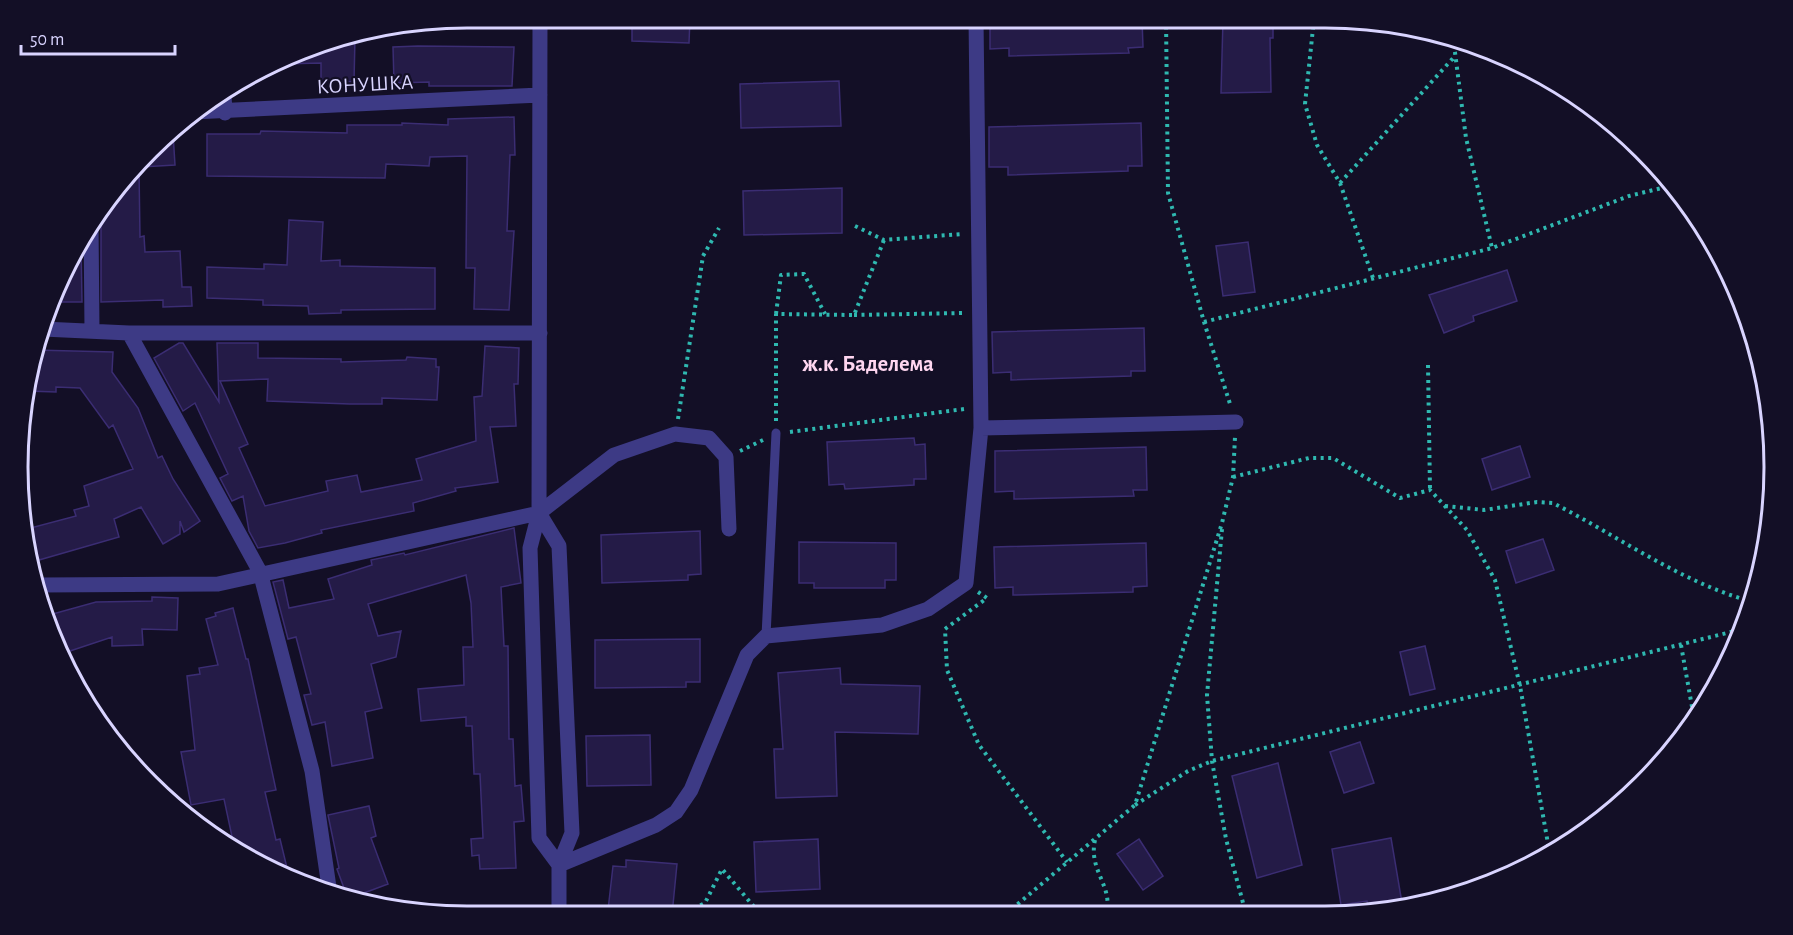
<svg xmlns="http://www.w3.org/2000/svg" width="1793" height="935" viewBox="0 0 1793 935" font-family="'Alegreya Sans',sans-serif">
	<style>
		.building { fill: #241b47; stroke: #3b2d73; stroke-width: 1.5 }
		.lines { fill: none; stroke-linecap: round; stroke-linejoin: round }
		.path { stroke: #2fb8b0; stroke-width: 4; stroke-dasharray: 3 4.5; stroke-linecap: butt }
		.service { stroke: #3d3a85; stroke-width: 9 }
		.minor { stroke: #3d3a85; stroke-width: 15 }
		.labels { text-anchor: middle; stroke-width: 4.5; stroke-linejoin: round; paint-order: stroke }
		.street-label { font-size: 21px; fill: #d9d4ff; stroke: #130f26 }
		.neighbourhood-label { font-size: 22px; font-weight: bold; fill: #ffd6f0; stroke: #130f26 }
		.rim { fill: none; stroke: #d9d4ff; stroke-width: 3 }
	</style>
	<rect width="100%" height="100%" fill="#130f26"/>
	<path class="building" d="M 632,18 L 690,18 L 689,43 L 632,41 Z
		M 990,19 L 1142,19 L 1143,47 L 1128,48 L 1129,53 L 1009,56 L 1009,48 L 990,49 Z
		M 1223,19 L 1273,19 L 1273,38 L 1270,38 L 1271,92 L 1221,93 Z
		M 355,37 L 354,82 L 321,81 L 321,63 L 281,64 L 323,42 Z
		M 418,46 L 514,47 L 512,86 L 429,86 L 429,82 L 394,83 L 393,47 Z
		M 839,81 L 841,126 L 741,128 L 740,84 Z
		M 514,117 L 515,155 L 510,155 L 507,231 L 514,231 L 509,310 L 474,309 L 475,268 L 466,268 L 467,156 L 430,157 L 429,166 L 386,164 L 385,178 L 207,176 L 207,134 L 260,134 L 261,131 L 347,133 L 347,125 L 402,125 L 402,123 L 448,125 L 448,119 Z
		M 1141,123 L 1142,166 L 1128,166 L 1128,171 L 1008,175 L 1008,167 L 989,167 L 989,127 Z
		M 173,133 L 175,165 L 142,167 Z
		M 139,170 L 140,237 L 144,236 L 145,252 L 180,251 L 182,287 L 191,287 L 192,306 L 163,307 L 163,300 L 101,302 L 101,224 L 96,216 Z
		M 842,188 L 842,233 L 744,235 L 743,191 Z
		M 289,220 L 323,222 L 321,261 L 340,260 L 340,266 L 435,268 L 435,309 L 341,310 L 341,313 L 309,314 L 308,306 L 263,305 L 263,300 L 207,298 L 207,267 L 264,269 L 264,264 L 287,265 Z
		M 1248,242 L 1255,292 L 1223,296 L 1216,246 Z
		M 81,245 L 82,302 L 56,302 L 63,285 Z
		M 1507,270 L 1517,301 L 1473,316 L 1474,321 L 1444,333 L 1429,295 Z
		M 1144,328 L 1145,371 L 1131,371 L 1131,376 L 1011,380 L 1011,372 L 993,373 L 992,332 Z
		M 179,343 L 183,343 L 219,402 L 217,343 L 258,343 L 258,358 L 341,359 L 341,362 L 406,360 L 407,357 L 436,359 L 436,367 L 439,367 L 437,400 L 382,398 L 382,404 L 350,404 L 267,401 L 268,379 L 220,381 L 248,444 L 239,448 L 265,506 L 328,491 L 326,481 L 357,475 L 361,492 L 422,480 L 416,459 L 476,441 L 474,397 L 482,396 L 485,346 L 519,348 L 518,384 L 514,384 L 516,426 L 490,427 L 498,482 L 455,488 L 456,491 L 413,503 L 414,511 L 321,530 L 322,533 L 285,543 L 258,548 L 249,531 L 243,496 L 232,501 L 220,478 L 228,474 L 195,403 L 183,411 L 154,358 Z
		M 34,350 L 113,352 L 112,372 L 138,408 L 158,458 L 162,456 L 173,479 L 200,521 L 184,532 L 180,521 L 180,534 L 163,544 L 141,507 L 114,519 L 119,537 L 39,560 L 38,557 L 32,558 L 23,530 L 76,516 L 74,510 L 89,506 L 84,486 L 133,469 L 113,425 L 109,428 L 80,388 L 56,387 L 56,392 L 27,391 Z
		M 914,438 L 915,445 L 925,444 L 926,479 L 914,479 L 914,485 L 845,489 L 844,484 L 829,485 L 827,442 Z
		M 1520,446 L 1530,477 L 1492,490 L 1482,459 Z
		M 1146,447 L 1147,490 L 1133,490 L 1134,496 L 1014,499 L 1014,491 L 995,492 L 995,451 Z
		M 514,528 L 521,583 L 501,587 L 504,646 L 508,646 L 509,739 L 513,739 L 515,786 L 521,785 L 524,821 L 514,822 L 516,868 L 480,869 L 479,855 L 472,856 L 471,839 L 483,838 L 480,774 L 474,774 L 472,726 L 466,726 L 466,717 L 421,721 L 418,689 L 464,685 L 463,647 L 473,647 L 471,603 L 466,575 L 368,604 L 378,636 L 401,631 L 396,657 L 371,664 L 382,708 L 365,712 L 373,758 L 332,766 L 325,722 L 312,725 L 304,695 L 311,694 L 296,637 L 288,639 L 273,582 L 283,580 L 289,608 L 334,599 L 328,579 L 372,565 L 371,560 L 404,553 L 405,555 Z
		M 700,531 L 701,574 L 688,575 L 688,580 L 602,583 L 601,535 Z
		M 1543,539 L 1554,570 L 1516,583 L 1506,551 Z
		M 799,542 L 896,543 L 896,580 L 885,580 L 885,588 L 814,588 L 814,583 L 799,583 Z
		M 1146,543 L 1147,586 L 1133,587 L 1133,592 L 1013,595 L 1013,587 L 995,588 L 994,547 Z
		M 152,597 L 178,598 L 177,630 L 142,629 L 143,645 L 112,646 L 112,637 L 61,654 L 49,615 L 96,602 L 152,601 Z
		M 233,608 L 246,659 L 248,659 L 276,790 L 265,792 L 276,840 L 280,839 L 287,868 L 271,871 L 234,846 L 224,799 L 191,805 L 181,752 L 195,750 L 187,676 L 200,674 L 199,668 L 218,665 L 206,619 L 216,616 L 215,613 Z
		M 700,639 L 700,682 L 686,682 L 686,687 L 595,688 L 595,640 Z
		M 1425,646 L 1435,689 L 1410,695 L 1400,652 Z
		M 840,668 L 841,684 L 920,686 L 918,734 L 835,732 L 837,796 L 776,798 L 774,749 L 783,749 L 778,673 Z
		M 650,735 L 651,785 L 587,786 L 586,736 Z
		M 1360,742 L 1374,783 L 1344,793 L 1330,752 Z
		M 1278,763 L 1302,865 L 1257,878 L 1232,776 Z
		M 369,806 L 376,836 L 371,838 L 388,884 L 348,899 L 337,869 L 339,868 L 328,815 Z
		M 1391,838 L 1402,903 L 1369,909 L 1367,901 L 1341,905 L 1332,849 Z
		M 818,839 L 820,889 L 756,892 L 754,842 Z
		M 1139,839 L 1163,876 L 1143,890 L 1117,854 Z
		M 626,860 L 677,864 L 672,915 L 608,910 L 613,866 L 626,867 Z"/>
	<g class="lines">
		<path class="path" d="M 1166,19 L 1168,193 L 1204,322 L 1231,407
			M 1314,19 L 1305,104 L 1317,145 L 1340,183 L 1373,278
			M 1453,37 L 1466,138 L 1492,248
			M 1340,183 L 1455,56
			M 855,226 L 884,240 L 962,234
			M 776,314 L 781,275 L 804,274 L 825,314
			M 854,315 L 964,313
			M 1204,322 L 1492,248 L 1629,196 L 1674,185
			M 1428,365 L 1430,490
			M 678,419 L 703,256 L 719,228
			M 776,421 L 776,314 L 854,315 L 884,240
			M 790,432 L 964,409
			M 740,451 L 763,440
			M 1233,477 L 1309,458 L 1333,458 L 1400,498 L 1430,490 L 1467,530 L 1495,580 L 1520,686 L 1550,855
			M 1445,506 L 1484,510 L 1537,502 L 1553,503 C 1618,536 1682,583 1753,602
			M 1222,529 L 1207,695 L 1212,761 L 1226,839 L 1246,914
			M 978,592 L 987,598 L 945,629 L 947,670 L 979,745 L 1067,862
			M 1681,645 L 1694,718
			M 1135,805 L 1188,771 L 1212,761 L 1743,629
			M 1095,840 C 1088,871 1114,886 1106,914
			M 1384,913 L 1501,881
			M 1006,914 L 1135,805 L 1222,523 L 1233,477 L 1235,437
			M 680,915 L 705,903 L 722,869 L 761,915"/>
		<path class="service" d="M 766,636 L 776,433"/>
		<path class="minor" d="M 540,18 L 539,513 L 530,548 L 539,838 L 559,865
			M 224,95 L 225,113
			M 193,112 L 540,95
			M 91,224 L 92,330
			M 43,329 L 129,333 L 540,333
			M 129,333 L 260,572 L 312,771 L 330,894
			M 981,428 L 1236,422
			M 539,513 L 559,546 L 572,833 L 559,865 L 559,916
			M 40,585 L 218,584 L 539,513 L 614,455 L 675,434 L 709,438 L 726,457 L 729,529
			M 559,865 L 656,825 L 676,812 L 691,790 L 747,655 L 766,636 L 882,625 L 928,609 L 966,583 L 981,428 L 976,19"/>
	</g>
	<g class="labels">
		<g class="street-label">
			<text transform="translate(365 84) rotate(-3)" y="7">КОНУШКА</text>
		</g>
		<g class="neighbourhood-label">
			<text x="868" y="371">ж.к. Баделема</text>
		</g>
	</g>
	<path d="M0 0H1793V935H0ZM467 28H1325A439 439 0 0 1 1764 467V467A439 439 0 0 1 1325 906H467A439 439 0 0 1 28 467V467A439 439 0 0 1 467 28Z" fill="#130f26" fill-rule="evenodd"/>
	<path class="rim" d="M467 28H1325A439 439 0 0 1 1764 467V467A439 439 0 0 1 1325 906H467A439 439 0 0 1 28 467V467A439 439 0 0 1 467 28Z"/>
	<path d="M21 45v9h154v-9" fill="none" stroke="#d9d4ff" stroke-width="3"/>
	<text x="30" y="45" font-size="18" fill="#d9d4ff" stroke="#130f26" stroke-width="4.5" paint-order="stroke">50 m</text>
</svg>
